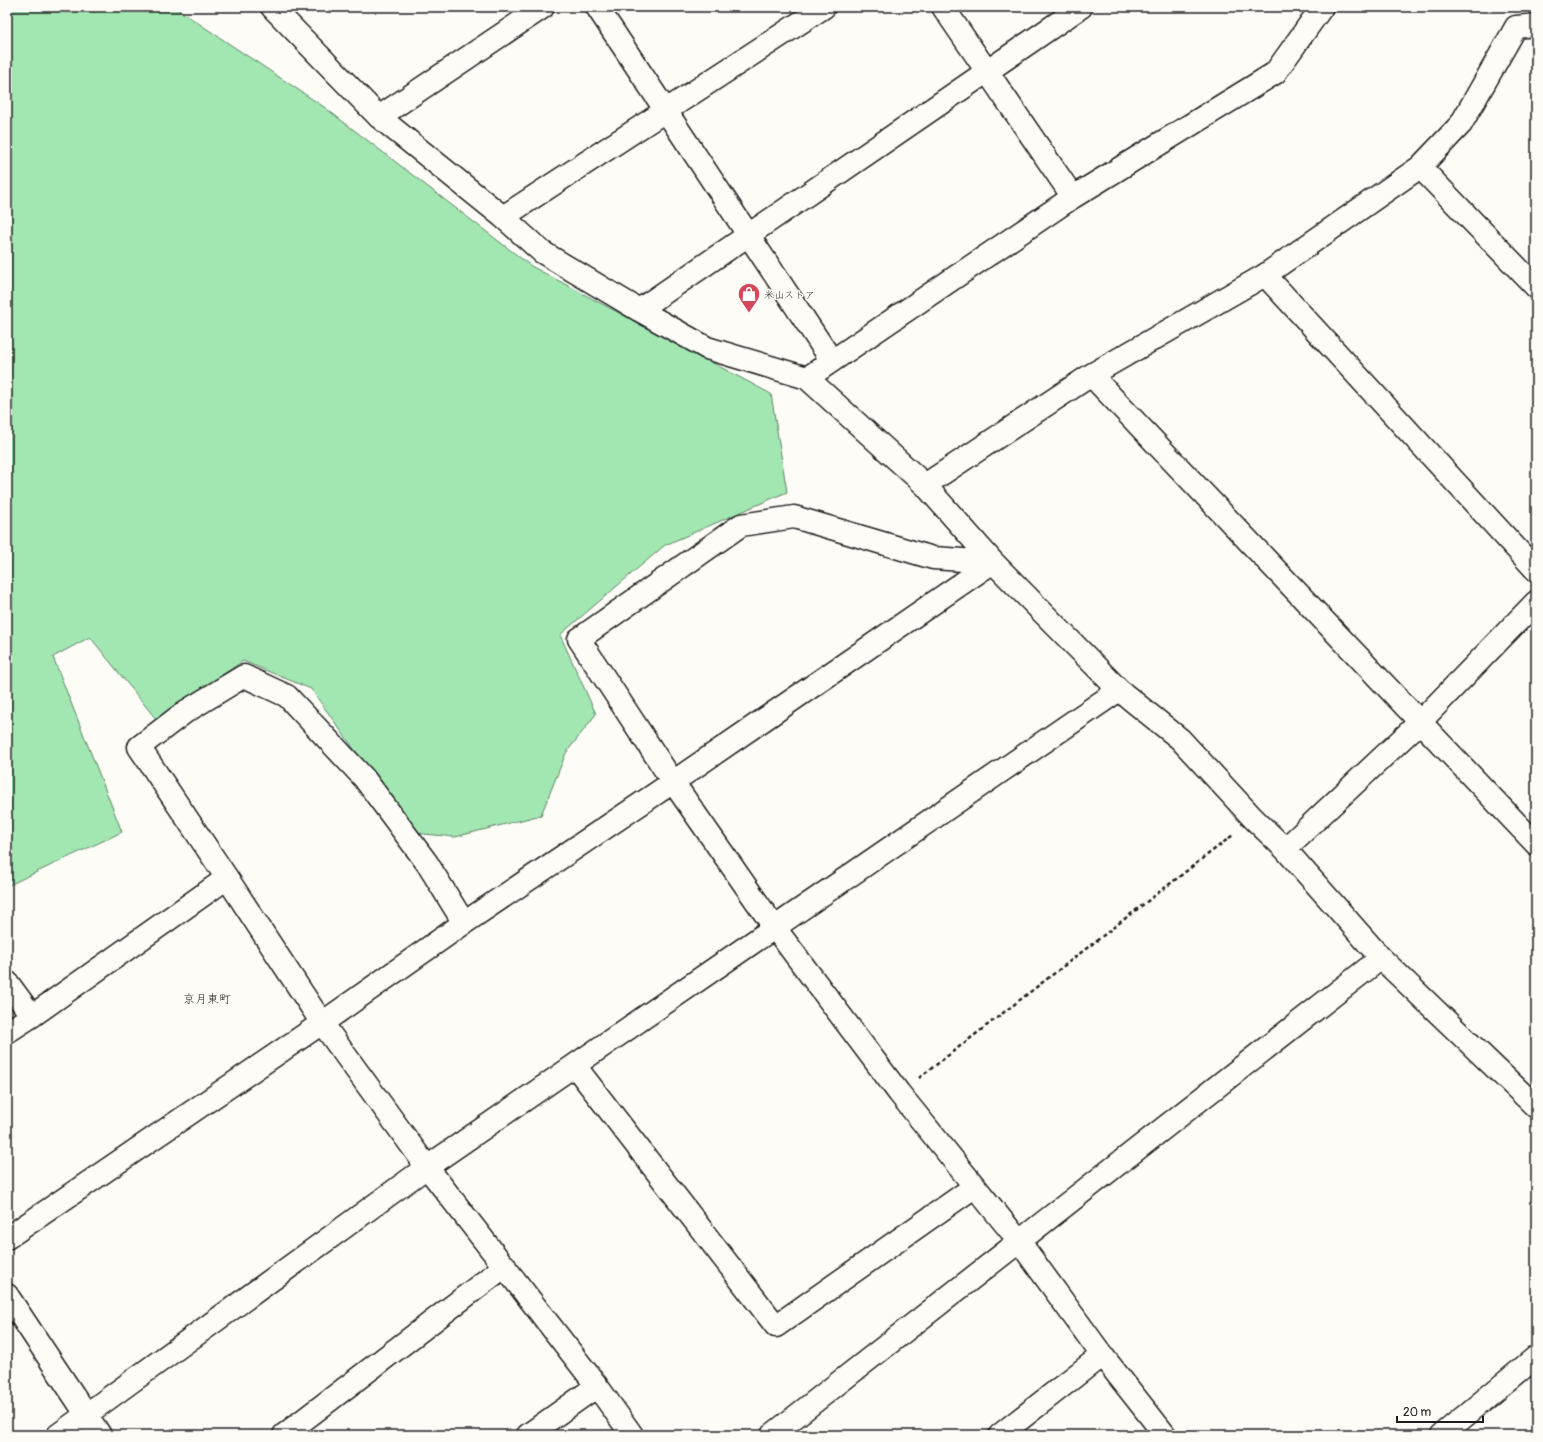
<svg xmlns="http://www.w3.org/2000/svg" width="1543" height="1442" viewBox="0 0 1543 1442" font-family="Pangolin,'Klee One',sans-serif">
	<style>
		.green { fill: #a2e7b2; stroke: #5f8267 }
		.lines { fill: none; stroke-linecap: round; stroke-linejoin: round }
		.minor-casing { stroke: #1c1c1c; stroke-width: 25 }
		.secondary-casing { stroke: #1c1c1c; stroke-width: 25 }
		.path { stroke: #1c1c1c; stroke-width: 2.5; stroke-dasharray: 4 3; stroke-linecap: butt }
		.minor { stroke: #fdfcf7; stroke-width: 22 }
		.secondary { stroke: #fdfcf7; stroke-width: 22 }
		.labels { text-anchor: middle; stroke-width: 3; stroke-linejoin: round; paint-order: stroke }
		.poi-label { font-size: 10px; fill: #1c1c1c; stroke: #fdfcf7; text-anchor: start }
		.quarter-label { font-size: 12px; fill: #1c1c1c; stroke: #fdfcf7 }
	</style>
	<rect width="100%" height="100%" fill="#fdfcf7"/>
	<filter id="ink" filterUnits="userSpaceOnUse"><feTurbulence type="fractalNoise" baseFrequency=".025" numOctaves="2"/><feDisplacementMap in="SourceGraphic" scale="8" xChannelSelector="R" yChannelSelector="G"/><feConvolveMatrix kernelMatrix="1 2 1 2 8 2 1 2 1" color-interpolation-filters="sRGB"/></filter>
	<g filter="url(#ink)">
		<path class="green" d="M 7,7 L 174,7 L 324,107 L 531,266 L 771,394 L 787,492 L 665,545 L 560,635 L 596,714 L 566,753 L 541,815 L 455,837 L 414,833 L 311,689 L 243,661 L 156,719 L 90,637 L 53,657 L 122,832 L 7,886 Z"/>
		<g class="lines">
			<g class="minor-casing">
				<path id="minor" d="M 272,7 L 379,117 L 503,217 L 542,252 L 639,310 L 707,348 L 807,378 L 925,485 L 993,562 L 1119,690 L 1180,739 L 1253,818 L 1285,849 L 1381,958 L 1536,1107
					M 597,7 L 832,361
					M 943,7 L 1073,197
					M 379,117 L 543,7
					M 1420,167 L 1536,287
					M 503,217 L 824,7
					M 1265,275 L 1536,570
					M 639,310 L 1081,7
					M 1091,375 L 1536,844
					M 807,378 L 1073,197 L 1275,73 L 1322,7
					M 925,485 L 1091,375 L 1265,275 L 1420,167 L 1461,124 L 1516,27 L 1536,25
					M 993,562 L 933,558 L 794,517 L 741,525 L 579,639 L 673,782 L 775,928 L 899,1093 L 1019,1241 L 1102,1355 L 1165,1435
					M 1285,849 L 1420,722 L 1536,602
					M 464,923 L 427,863 L 364,778 L 287,696 L 244,676 L 185,712 L 139,747 L 227,878 L 322,1023 L 427,1167 L 597,1386 L 632,1435
					M 7,982 L 32,1016
					M 7,1032 L 32,1016 L 227,878
					M 575,1066 L 776,1326 L 974,1187
					M 7,1238 L 322,1023 L 464,923 L 673,782 L 993,562
					M 7,1295 L 100,1435
					M 58,1435 L 427,1167 L 1119,690
					M 284,1435 L 505,1266
					M 528,1435 L 597,1386
					M 772,1435 L 1381,958
					M 1000,1435 L 1102,1355"/>
			</g>
			<g class="secondary-casing">
				<path id="secondary" d="M 1442,1435 L 1536,1357"/>
			</g>
			<path class="path" d="M 919,1078 L 1233,835"/>
			<use href="#minor" class="minor"/>
			<use href="#secondary" class="secondary"/>
		</g>
	</g>
	<defs>
		<g id="shop-pin" transform="scale(1.15)"><path d="M0 17L-7.5 6A9.5 9.5 0 1 1 7.5 6Z" fill="#d1495b" stroke="#fdfcf7"/><path d="M-5-2.5h2.3a2.7 3.5 0 0 1 5.4 0H5L5.5 6h-11ZM-1.5-2.5h3a1.5 2.3 0 0 0-3 0Z" fill="#fff"/></g>
	</defs>
	<g fill-rule="evenodd">
		<use href="#shop-pin" x="749" y="294"/>
	</g>
	<g class="labels">
		<g class="poi-label">
			<text x="764" y="298">米山ストア</text>
		</g>
		<g class="quarter-label">
			<text x="207" y="1003">京月東町</text>
		</g>
	</g>
	<rect width="1543" height="1442" fill="none" stroke="#fdfcf7" stroke-width="24"/>
	<rect x="12" y="12" width="1519" height="1418" fill="none" stroke="#1c1c1c" stroke-width="1.5" filter="url(#ink)"/>
	<path d="M1397 1416v6h86v-6" fill="none" stroke="#1c1c1c" stroke-width="2"/>
	<text x="1403" y="1416" font-size="12" fill="#1c1c1c" stroke="#fdfcf7" stroke-width="3" paint-order="stroke">20 m</text>
</svg>
